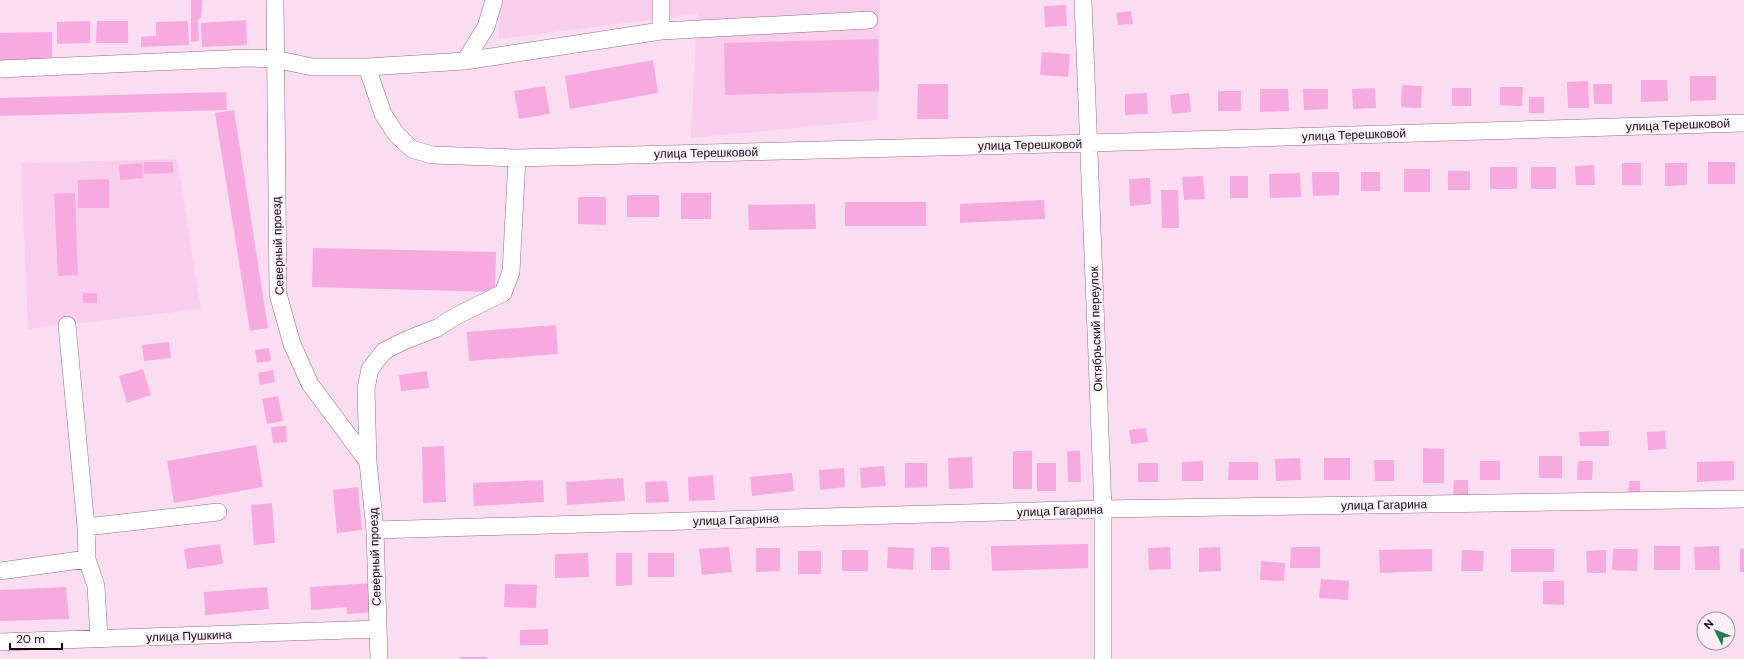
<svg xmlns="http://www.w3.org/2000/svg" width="1744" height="659" viewBox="0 0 1744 659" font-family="'DM Sans',sans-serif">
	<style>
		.built { fill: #f9ceec }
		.building { fill: #f6aae0 }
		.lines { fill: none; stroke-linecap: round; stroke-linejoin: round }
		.minor-casing { stroke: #906f86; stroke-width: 18 }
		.minor { stroke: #fff; stroke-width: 17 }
		.labels { text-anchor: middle; stroke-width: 3.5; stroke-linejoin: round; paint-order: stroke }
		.street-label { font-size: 12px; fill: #130810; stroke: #feeff9 }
	</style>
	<rect width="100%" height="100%" fill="#fbddf1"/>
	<path class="built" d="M 498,0 L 880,0 L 878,120 L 691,138 L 697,14 L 499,39 Z
		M 177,159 L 201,309 L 28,329 L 21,163 Z"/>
	<path class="building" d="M 191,0 L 202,0 L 201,18 L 198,20 L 199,41 L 191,42 Z
		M 1066,5 L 1067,26 L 1045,27 L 1044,6 Z
		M 1131,11 L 1133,24 L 1118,25 L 1116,13 Z
		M 246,20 L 247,45 L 202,47 L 201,23 Z
		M 90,21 L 90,43 L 57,44 L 57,22 Z
		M 97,21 L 128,21 L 128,43 L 96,43 Z
		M 188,21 L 189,45 L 141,47 L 141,37 L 156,36 L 156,22 Z
		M 52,32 L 52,61 L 0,62 L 0,33 Z
		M 878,39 L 879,91 L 725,95 L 724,43 Z
		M 1042,52 L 1070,54 L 1068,77 L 1040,75 Z
		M 653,60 L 658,93 L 570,109 L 565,76 Z
		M 1690,76 L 1716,76 L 1716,100 L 1690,101 Z
		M 1641,80 L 1667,80 L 1668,101 L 1641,102 Z
		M 1588,81 L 1589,108 L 1568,108 L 1567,82 Z
		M 918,84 L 948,84 L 948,119 L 917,119 Z
		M 1593,84 L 1612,84 L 1612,104 L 1594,104 Z
		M 1402,85 L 1422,86 L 1421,108 L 1401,107 Z
		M 545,86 L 550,114 L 519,119 L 514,91 Z
		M 1500,87 L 1523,87 L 1522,106 L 1500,105 Z
		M 1375,88 L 1376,108 L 1353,109 L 1352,89 Z
		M 1452,88 L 1471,88 L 1471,106 L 1452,106 Z
		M 1260,89 L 1288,89 L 1289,111 L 1260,112 Z
		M 1303,89 L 1328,89 L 1328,109 L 1304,110 Z
		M 1218,91 L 1241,91 L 1241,111 L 1218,111 Z
		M 226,92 L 227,110 L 0,116 L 0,98 Z
		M 1147,93 L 1148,114 L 1125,115 L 1125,94 Z
		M 1189,93 L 1191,112 L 1172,114 L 1170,95 Z
		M 1529,97 L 1544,97 L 1544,113 L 1529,113 Z
		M 234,110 L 268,328 L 250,331 L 215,113 Z
		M 144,162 L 173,162 L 173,173 L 144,174 Z
		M 1708,162 L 1735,162 L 1735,184 L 1708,184 Z
		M 142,163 L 143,178 L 120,180 L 119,165 Z
		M 1622,163 L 1641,163 L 1641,185 L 1622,185 Z
		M 1665,163 L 1687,163 L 1687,185 L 1665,186 Z
		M 1594,165 L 1595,185 L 1576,185 L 1575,166 Z
		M 1490,167 L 1517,167 L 1517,189 L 1490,189 Z
		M 1531,167 L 1556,167 L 1556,189 L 1531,189 Z
		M 1404,169 L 1430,169 L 1430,192 L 1404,192 Z
		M 1448,171 L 1470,171 L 1470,190 L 1448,190 Z
		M 1312,172 L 1339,172 L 1339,195 L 1313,196 Z
		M 1361,172 L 1380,172 L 1380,191 L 1361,191 Z
		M 1300,173 L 1301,197 L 1270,198 L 1269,174 Z
		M 1203,176 L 1205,199 L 1184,200 L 1182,177 Z
		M 1230,176 L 1248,176 L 1248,198 L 1230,198 Z
		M 1150,178 L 1151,204 L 1130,206 L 1129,179 Z
		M 109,179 L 109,208 L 78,208 L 78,180 Z
		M 1161,190 L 1178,190 L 1179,228 L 1162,228 Z
		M 75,193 L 78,275 L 58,276 L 54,194 Z
		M 681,193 L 711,193 L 711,219 L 681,219 Z
		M 627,195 L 659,195 L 659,217 L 627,217 Z
		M 578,197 L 606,197 L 606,225 L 578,224 Z
		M 1044,200 L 1045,219 L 960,223 L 960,204 Z
		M 845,202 L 926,202 L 926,226 L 845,226 Z
		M 815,204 L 816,229 L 749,230 L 748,205 Z
		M 313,248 L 496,252 L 495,292 L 312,287 Z
		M 83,293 L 97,293 L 97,303 L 83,303 Z
		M 556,325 L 558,354 L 469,361 L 467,332 Z
		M 169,342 L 171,358 L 144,361 L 142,345 Z
		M 269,348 L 271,361 L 257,363 L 255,350 Z
		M 143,369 L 151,395 L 127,403 L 119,376 Z
		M 273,370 L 275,382 L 260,385 L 258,373 Z
		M 427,371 L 429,388 L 401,391 L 399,375 Z
		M 278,396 L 283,421 L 267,424 L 262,399 Z
		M 286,426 L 287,442 L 273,443 L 271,427 Z
		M 1146,428 L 1148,442 L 1131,444 L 1129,430 Z
		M 1609,431 L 1609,446 L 1580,446 L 1579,432 Z
		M 1665,431 L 1666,449 L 1648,450 L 1647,432 Z
		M 256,445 L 263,487 L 174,503 L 167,461 Z
		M 444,446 L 446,502 L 423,503 L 422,447 Z
		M 1423,448 L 1444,449 L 1444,483 L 1423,483 Z
		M 1013,451 L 1032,451 L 1032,489 L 1013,489 Z
		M 1067,451 L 1080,451 L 1081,482 L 1068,482 Z
		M 1539,456 L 1562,456 L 1562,478 L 1539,478 Z
		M 972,457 L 973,488 L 949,489 L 948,458 Z
		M 1300,458 L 1301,480 L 1276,481 L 1275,459 Z
		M 1324,458 L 1350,458 L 1350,480 L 1324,480 Z
		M 1374,460 L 1394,460 L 1394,481 L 1375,481 Z
		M 1203,461 L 1203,481 L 1182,481 L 1182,462 Z
		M 1480,461 L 1500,461 L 1500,480 L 1480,480 Z
		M 1578,461 L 1593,461 L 1592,480 L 1577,480 Z
		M 1734,461 L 1734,480 L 1697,482 L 1697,462 Z
		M 1229,462 L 1258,462 L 1258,480 L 1228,480 Z
		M 905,463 L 927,463 L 927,487 L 905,488 Z
		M 1037,463 L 1056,463 L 1056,491 L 1037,491 Z
		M 1138,463 L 1158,463 L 1158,482 L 1138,482 Z
		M 884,466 L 886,486 L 861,488 L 860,468 Z
		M 844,468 L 845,487 L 820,490 L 819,470 Z
		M 792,473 L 794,491 L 752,496 L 750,477 Z
		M 713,475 L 715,500 L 689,501 L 688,477 Z
		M 623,478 L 625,501 L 567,505 L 566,482 Z
		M 543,480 L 544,502 L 474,506 L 473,483 Z
		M 1454,480 L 1468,480 L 1468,495 L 1453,495 Z
		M 667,481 L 669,502 L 646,503 L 645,482 Z
		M 1629,481 L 1640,481 L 1640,496 L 1628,495 Z
		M 358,487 L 362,530 L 337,533 L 333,490 Z
		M 272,503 L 275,543 L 254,545 L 251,505 Z
		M 220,544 L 223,564 L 187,569 L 184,549 Z
		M 1088,544 L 1088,568 L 992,571 L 991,546 Z
		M 1654,546 L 1680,546 L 1680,570 L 1654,570 Z
		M 1719,546 L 1720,570 L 1695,570 L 1694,547 Z
		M 729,547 L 732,572 L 702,575 L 699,549 Z
		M 888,547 L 914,548 L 913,570 L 887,568 Z
		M 931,547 L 949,547 L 950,570 L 931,570 Z
		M 1170,547 L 1171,569 L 1149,570 L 1148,548 Z
		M 1220,547 L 1221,571 L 1199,572 L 1199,548 Z
		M 1291,547 L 1320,547 L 1320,568 L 1290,568 Z
		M 756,548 L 780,548 L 780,571 L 756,572 Z
		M 1432,549 L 1432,571 L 1380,573 L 1379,550 Z
		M 1511,549 L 1554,549 L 1554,572 L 1511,572 Z
		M 1613,549 L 1638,549 L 1637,571 L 1612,570 Z
		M 1740,549 L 1744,549 L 1744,572 L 1740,572 Z
		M 842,550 L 868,550 L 868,571 L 842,571 Z
		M 1462,550 L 1484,551 L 1483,571 L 1461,571 Z
		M 1606,550 L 1606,573 L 1587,573 L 1586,551 Z
		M 798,551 L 821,551 L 821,574 L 798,574 Z
		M 588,553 L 589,577 L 555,578 L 555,554 Z
		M 616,553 L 632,553 L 632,585 L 616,586 Z
		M 648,553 L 674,553 L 674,577 L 648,577 Z
		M 1261,561 L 1285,563 L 1284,581 L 1260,580 Z
		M 1321,579 L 1349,581 L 1348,600 L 1319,598 Z
		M 1543,581 L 1564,581 L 1564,605 L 1543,604 Z
		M 374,583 L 376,612 L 347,614 L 347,607 L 311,610 L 310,587 Z
		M 505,584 L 537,585 L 536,608 L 504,607 Z
		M 66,587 L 69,619 L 0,621 L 0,590 Z
		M 267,587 L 269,609 L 205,615 L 204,592 Z
		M 548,629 L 548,645 L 520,645 L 520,630 Z
		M 460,657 L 487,657 L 487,659 L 460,659 Z"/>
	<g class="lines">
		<g class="minor-casing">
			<path id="minor" d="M 275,0 L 278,294 L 292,344 L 310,384 L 368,462 L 375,530 L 379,659
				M 1083,0 L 1103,509 L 1103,659
				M 661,31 L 661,0
				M 465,61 L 486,27 L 494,0
				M 367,67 L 383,114 L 396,134 L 412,149 L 432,155 L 517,158 L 1090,143 L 1744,123
				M 0,69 L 247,58 L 275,59 L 312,67 L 367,67 L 465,61 L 661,31 L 869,20
				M 67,325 L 86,527 L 87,559 L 96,586 L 99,639
				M 368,462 L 366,389 L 370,369 L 384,351 L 406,340 L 437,328 L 456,316 L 503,293 L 511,272 L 517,158
				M 86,527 L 218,512
				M 375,530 L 1103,509 L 1744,499
				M 0,571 L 87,559
				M 0,642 L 378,629"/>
		</g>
		<use href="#minor" class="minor"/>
	</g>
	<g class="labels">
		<g class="street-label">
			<text transform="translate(1678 125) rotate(-2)" y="4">улица Терешковой</text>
			<text transform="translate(1354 135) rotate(-2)" y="4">улица Терешковой</text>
			<text transform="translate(1030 145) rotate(-1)" y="4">улица Терешковой</text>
			<text transform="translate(706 153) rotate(-1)" y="4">улица Терешковой</text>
			<text transform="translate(278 246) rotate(-92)" y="4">Северный проезд</text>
			<text transform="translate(1096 329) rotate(-92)" y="4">Октябрьский переулок</text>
			<text transform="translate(1384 505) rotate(-1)" y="4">улица Гагарина</text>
			<text transform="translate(1060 511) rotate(-2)" y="4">улица Гагарина</text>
			<text transform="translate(736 520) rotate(-2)" y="4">улица Гагарина</text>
			<text transform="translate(375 557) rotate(-92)" y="4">Северный проезд</text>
			<text transform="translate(189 636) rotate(-2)" y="4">улица Пушкина</text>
		</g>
	</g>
	<g transform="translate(1716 631) rotate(313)"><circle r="19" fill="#feeff9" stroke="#a0939c"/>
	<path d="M0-3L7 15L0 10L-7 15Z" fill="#237c51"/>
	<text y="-6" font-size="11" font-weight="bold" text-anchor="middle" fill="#130810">N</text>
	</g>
	<path d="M10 643v6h52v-6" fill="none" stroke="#130810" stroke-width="2"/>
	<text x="16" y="643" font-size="12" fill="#130810" stroke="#feeff9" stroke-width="3" paint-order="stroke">20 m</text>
</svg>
